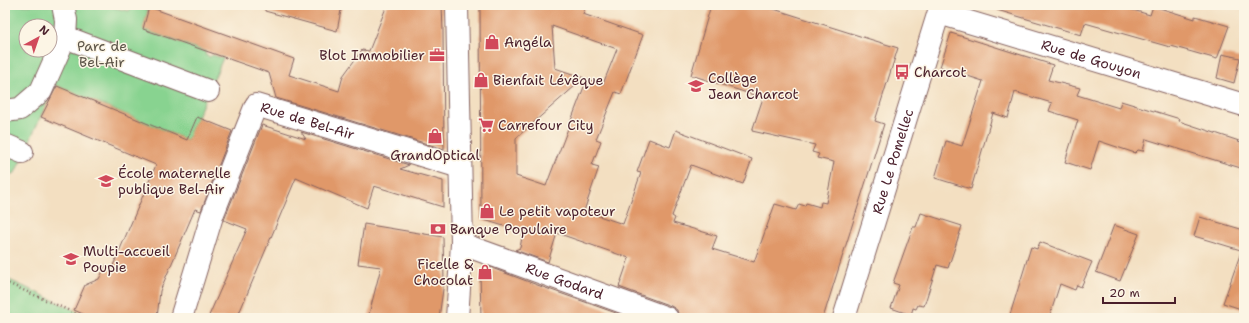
<svg xmlns="http://www.w3.org/2000/svg" width="1249" height="323" viewBox="0 0 1249 323" font-family="'Shantell Sans',sans-serif">
	<style>
		.green { fill: #88d390; stroke: #69795e; fill-rule: evenodd }
		.building { fill: #e09869; fill-rule: evenodd }
		.lines { fill: none; stroke-linecap: round; stroke-linejoin: round }
		.minor-casing { stroke: #856260; stroke-width: 24 }
		.path { stroke: #856260; stroke-width: 2.5; stroke-dasharray: 1 3; stroke-linecap: butt }
		.minor { stroke: #fff; stroke-width: 22 }
		.labels { text-anchor: middle; stroke-width: 3; stroke-linejoin: round; paint-order: stroke }
		.poi-label { font-size: 14px; fill: #4a1f2b; stroke: #fcf5e5; text-anchor: start }
		.park-label { font-size: 14px; fill: #5d5549; stroke: #fcf5e5 }
		.street-label { font-size: 14px; fill: #4a1f2b; stroke: #fcf5e5 }
	</style>
	<rect width="100%" height="100%" fill="#fcf5e5"/>
	<filter id="ink" filterUnits="userSpaceOnUse"><feTurbulence type="fractalNoise" baseFrequency=".025" numOctaves="2"/><feDisplacementMap in="SourceGraphic" scale="8" xChannelSelector="R" yChannelSelector="G"/><feConvolveMatrix kernelMatrix="1 2 1 2 8 2 1 2 1" color-interpolation-filters="sRGB"/></filter>
	<filter id="wash" filterUnits="userSpaceOnUse"><feTurbulence type="fractalNoise" baseFrequency=".012" numOctaves="4" result="noise"/><feDisplacementMap in="SourceGraphic" scale="16" xChannelSelector="R" yChannelSelector="G"/><feGaussianBlur stdDeviation="0.9" result="paint"/><feColorMatrix in="noise" values="0 0 0 0 0 0 0 0 0 0 0 0 0 0 0 0 0 1.4 0 .05"/><feComposite in="paint" operator="in"/></filter>
	<g filter="url(#wash)">
		<rect width="100%" height="100%" fill="#f3dfc1"/>
		<path class="green" d="M 5,5 L 104,5 L 129,11 L 132,6 L 148,10 L 143,29 L 206,52 L 205,55 L 210,57 L 212,55 L 223,58 L 187,140 L 55,85 L 15,173 L 5,176 ZM 26,26 L 50,26 L 50,50 L 26,50 Z
			M 5,278 L 92,318 L 5,318 Z"/>
		<g id="blocks">
			<path class="building" d="M 265,5 L 342,5 L 337,31 L 265,11 Z
				M 387,5 L 442,5 L 443,30 L 444,149 L 276,98 L 269,73 L 143,29 L 149,7 L 294,59 L 289,75 L 339,91 L 343,76 L 362,50 L 369,51 Z
				M 480,5 L 586,5 L 583,14 L 643,35 L 621,94 L 615,92 L 596,139 L 601,141 L 592,165 L 599,167 L 584,211 L 623,224 L 641,173 L 637,172 L 649,139 L 670,147 L 676,130 L 752,159 L 743,184 L 691,165 L 672,216 L 675,218 L 673,223 L 717,236 L 712,249 L 754,262 L 775,204 L 796,210 L 799,204 L 805,206 L 806,203 L 820,207 L 821,202 L 826,203 L 834,162 L 817,158 L 819,154 L 812,152 L 815,145 L 752,131 L 763,98 L 691,75 L 711,5 L 761,5 L 898,48 L 875,121 L 884,124 L 823,318 L 679,318 L 677,310 L 671,306 L 619,287 L 629,258 L 557,233 L 548,262 L 515,250 L 520,248 L 523,232 L 481,219 ZM 552,26 L 617,49 L 603,84 L 587,79 L 546,186 L 516,176 L 516,138 L 584,78 L 555,68 Z
				M 998,5 L 1116,5 L 1150,15 L 1153,6 L 1195,19 L 1195,16 L 1229,26 L 1217,59 L 1171,46 L 1170,47 L 1085,23 L 1081,35 L 997,10 Z
				M 951,33 L 1053,65 L 1048,80 L 1080,88 L 1077,95 L 1119,108 L 1121,101 L 1180,119 L 1179,121 L 1239,141 L 1238,142 L 1244,144 L 1244,169 L 1146,139 L 1143,151 L 1138,150 L 1135,153 L 1099,141 L 1090,170 L 1065,162 L 1078,120 L 1049,111 L 1052,103 L 1015,92 L 1008,118 L 993,113 L 971,189 L 935,178 L 946,141 L 962,146 L 983,81 L 940,67 Z
				M 1222,54 L 1240,58 L 1234,83 L 1217,78 Z
				M 57,86 L 187,140 L 197,117 L 232,131 L 201,211 L 195,209 L 160,291 L 157,318 L 92,318 L 74,310 L 85,285 L 99,279 L 106,265 L 112,268 L 156,165 L 41,117 Z
				M 262,125 L 306,139 L 301,132 L 409,165 L 400,169 L 443,181 L 443,207 L 374,186 L 367,208 L 296,178 L 237,318 L 208,318 L 247,229 L 224,220 Z
				M 921,213 L 962,226 L 948,268 L 937,265 L 924,306 L 918,305 L 916,309 L 913,308 L 911,315 L 891,308 L 899,285 L 893,283 L 913,227 L 916,227 Z
				M 1200,217 L 1244,230 L 1244,251 L 1194,236 Z
				M 364,224 L 443,237 L 444,282 L 439,318 L 368,318 L 381,267 L 358,264 Z
				M 1114,225 L 1139,234 L 1120,281 L 1096,272 Z
				M 1040,242 L 1092,262 L 1081,287 L 1077,285 L 1075,290 L 1060,284 L 1049,318 L 1009,318 L 1031,247 L 1037,249 Z
				M 1241,252 L 1244,252 L 1244,310 L 1223,303 Z
				M 489,267 L 540,286 L 630,318 L 481,318 L 480,273 Z"/>
		</g>
	</g>
	<g filter="url(#ink)">
		<use href="#blocks" fill-opacity="0" stroke="#856260" stroke-width="1"/>
		<g class="lines">
			<g class="minor-casing">
				<g id="minor">
					<path d="M 63,5 L 66,20 L 65,37"/>
					<path id="s1" d="M 939,13 L 1244,105"/>
					<path d="M 5,111 L 20,109 L 41,91 L 65,37 L 208,91"/>
					<path d="M 5,145 L 22,152"/>
					<path id="s2" d="M 462,244 L 667,318"/>
					<path id="s3" d="M 181,318 L 212,216 L 256,105 L 460,167"/>
					<path d="M 457,318 L 462,244 L 457,5"/>
					<path id="s4" d="M 844,318 L 941,5"/>
				</g>
			</g>
			<path class="path" d="M 5,282 L 86,318"/>
			<use href="#minor" class="minor"/>
		</g>
	</g>
	<defs>
		<g id="shop-bare" transform="scale(1.2)"><path d="M-5-2.5h2.3a2.7 3.5 0 0 1 5.4 0H5L5.5 6h-11ZM-1.5-2.5h3a1.5 2.3 0 0 0-3 0Z" fill="#d1495b" stroke="#fcf5e5" stroke-width="2.5" paint-order="stroke"/></g>
		<g id="office-bare" transform="scale(1.2)"><path d="M-6-3h4V-5.5h4V-3h4V5H-6ZM-1-4.5V-3h2v-1.5ZM-6 0V1H6V0Z" fill="#d1495b" stroke="#fcf5e5" stroke-width="2.5" paint-order="stroke"/></g>
		<g id="bus-bare" transform="scale(1.2)"><path d="M-5-6H5V4H4V6H2V4H-2V6H-4V4H-5ZM-3.5-4V0h7V-4ZM-3.5 1.2v1.5H-2V1.2ZM2 1.2v1.5H3.5V1.2Z" fill="#d1495b" stroke="#fcf5e5" stroke-width="2.5" paint-order="stroke"/></g>
		<g id="school-bare" transform="scale(1.2)"><path d="M0-5L7-2L0 1L-7-2ZM-4 1L0 2.5L4 1V4Q0 6-4 4Z" fill="#d1495b" stroke="#fcf5e5" stroke-width="2.5" paint-order="stroke"/></g>
		<g id="supermarket-bare" transform="scale(1.2)"><path d="M-6-5.5h2.5l.6 2H6L4.5 2H-2.5L-4.4-4H-6ZM-1.5 3.2a1.3 1.3 0 1 0 .1 0ZM3 3.2a1.3 1.3 0 1 0 .1 0Z" fill="#d1495b" stroke="#fcf5e5" stroke-width="2.5" paint-order="stroke"/></g>
		<g id="bank-bare" transform="scale(1.2)"><path d="M-6-4H6V4H-6ZM0-2.3a2.3 2.3 0 1 0 0 4.6a2.3 2.3 0 1 0 0-4.6Z" fill="#d1495b" stroke="#fcf5e5" stroke-width="2.5" paint-order="stroke"/></g>
	</defs>
	<g fill-rule="evenodd">
		<use href="#shop-bare" x="492" y="42"/>
		<use href="#office-bare" x="437" y="55"/>
		<use href="#bus-bare" x="902" y="72"/>
		<use href="#shop-bare" x="481" y="80"/>
		<use href="#school-bare" x="696" y="86"/>
		<use href="#supermarket-bare" x="486" y="125"/>
		<use href="#shop-bare" x="435" y="136"/>
		<use href="#school-bare" x="106" y="181"/>
		<use href="#shop-bare" x="487" y="211"/>
		<use href="#bank-bare" x="438" y="229"/>
		<use href="#school-bare" x="71" y="259"/>
		<use href="#shop-bare" x="485" y="272"/>
	</g>
	<g class="labels">
		<g class="poi-label">
			<text x="504" y="47">Angéla</text>
			<text x="425" y="60" text-anchor="end">Blot Immobilier</text>
			<text x="914" y="77">Charcot</text>
			<text x="708" y="83">Collège<tspan x="708" dy="16">Jean Charcot</tspan></text>
			<text x="493" y="85">Bienfait Lévêque</text>
			<text x="498" y="130">Carrefour City</text>
			<text x="435" y="160" text-anchor="middle">GrandOptical</text>
			<text x="118" y="178">École maternelle<tspan x="118" dy="16">publique Bel-Air</tspan></text>
			<text x="499" y="216">Le petit vapoteur</text>
			<text x="450" y="234">Banque Populaire</text>
			<text x="83" y="256">Multi-accueil<tspan x="83" dy="16">Poupie</tspan></text>
			<text x="473" y="269" text-anchor="end">Ficelle &amp;<tspan x="473" dy="16">Chocolat</tspan></text>
		</g>
		<g class="park-label">
			<text x="102" y="51">Parc de<tspan x="102" dy="16">Bel-Air</tspan></text>
		</g>
		<g class="street-label">
			<text dy="5" stroke="none"><textPath href="#s1" startOffset="159">Rue de Gouyon</textPath></text>
			<text dy="5" stroke="none"><textPath href="#s3" startOffset="280">Rue de Bel-Air</textPath></text>
			<text dy="5" stroke="none"><textPath href="#s4" startOffset="164">Rue Le Pomellec</textPath></text>
			<text dy="5" stroke="none"><textPath href="#s2" startOffset="109">Rue Godard</textPath></text>
		</g>
	</g>
	<rect width="1249" height="323" fill="none" stroke="#fcf5e5" stroke-width="20"/>
	<g transform="translate(38 38) rotate(40)"><circle r="19" fill="#fcf5e5" stroke="#b59f9b"/>
	<path d="M0-3L7 15L0 10L-7 15Z" fill="#d1495b"/>
	<text y="-6" font-size="11" font-weight="bold" text-anchor="middle" fill="#4a1f2b">N</text>
	</g>
	<path d="M1103 297v6h72v-6" fill="none" stroke="#4a1f2b" stroke-width="2"/>
	<text x="1109" y="297" font-size="12" fill="#4a1f2b" stroke="#fcf5e5" stroke-width="3" paint-order="stroke">20 m</text>
</svg>
